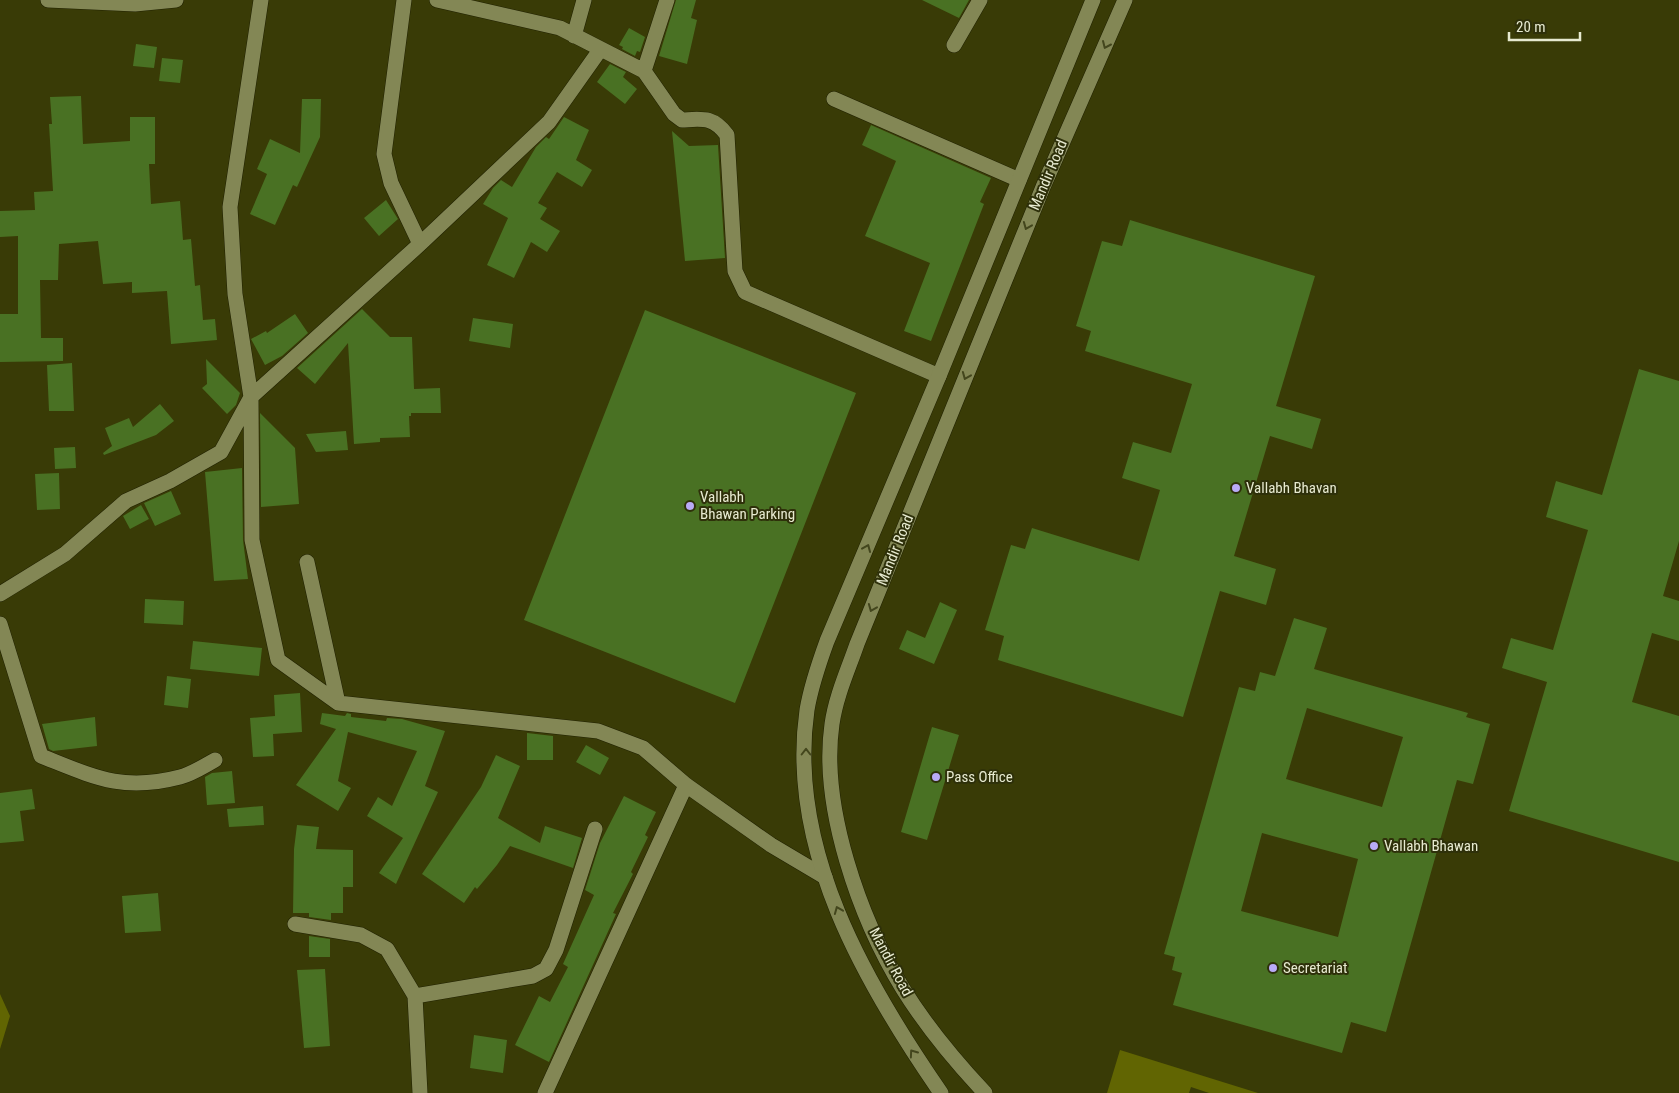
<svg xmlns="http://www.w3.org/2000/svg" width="1679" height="1093" viewBox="0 0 1679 1093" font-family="'Roboto Condensed',sans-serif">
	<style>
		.green { fill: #616502 }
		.building { fill: #497123; fill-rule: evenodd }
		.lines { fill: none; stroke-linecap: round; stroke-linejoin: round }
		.minor-casing { stroke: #202100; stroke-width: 16 }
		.tertiary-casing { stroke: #202100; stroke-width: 16 }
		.minor { stroke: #838755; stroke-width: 15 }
		.tertiary { stroke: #838755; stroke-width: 15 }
		.oneway { stroke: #43461d }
		.poi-dot { fill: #b9abf7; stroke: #2e300a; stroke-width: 2 }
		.labels { text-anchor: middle; stroke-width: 4; stroke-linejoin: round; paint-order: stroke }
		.street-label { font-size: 15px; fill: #e7ead0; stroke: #2e300a }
		.poi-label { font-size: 15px; fill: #e7ead0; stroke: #2e300a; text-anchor: start }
	</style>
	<rect width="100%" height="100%" fill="#393b06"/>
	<path class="green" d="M 0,994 L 10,1016 L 0,1049 Z
		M 1120,1050 L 1258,1093 L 1209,1093 L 1191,1087 L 1189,1093 L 1107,1093 Z"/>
	<path class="building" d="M 676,0 L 696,0 L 691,18 L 697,20 L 687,64 L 659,56 Z
		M 922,0 L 969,0 L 959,18 Z
		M 629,28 L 645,37 L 640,52 L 637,51 L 635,56 L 622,49 L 623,47 L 619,45 Z
		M 136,44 L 157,47 L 154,68 L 133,66 Z
		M 162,58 L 183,60 L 180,83 L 159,81 Z
		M 610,64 L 626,72 L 623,77 L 637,89 L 625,104 L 597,82 Z
		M 81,96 L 83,144 L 130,141 L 130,117 L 155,117 L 155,164 L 149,164 L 151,204 L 180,201 L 183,240 L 191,239 L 195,286 L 200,285 L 203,320 L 215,319 L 217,340 L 171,344 L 167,291 L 132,293 L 132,282 L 103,284 L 98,241 L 59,244 L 58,280 L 40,280 L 41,338 L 63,338 L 63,361 L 0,362 L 0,314 L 18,314 L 18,236 L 0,237 L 0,211 L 35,210 L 34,192 L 53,191 L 49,124 L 52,124 L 50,97 Z
		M 302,99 L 321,99 L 320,137 L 297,187 L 293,185 L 275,225 L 250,214 L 267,174 L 257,169 L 270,139 L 300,153 Z
		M 564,117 L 589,130 L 576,160 L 592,170 L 582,187 L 557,172 L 538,203 L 547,208 L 540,219 L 560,231 L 547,252 L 531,242 L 514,278 L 487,265 L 508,218 L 483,204 L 493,188 L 501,180 L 512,187 L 536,147 L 546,137 L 549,139 Z
		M 871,125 L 991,178 L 980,202 L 984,204 L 931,341 L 904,331 L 930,263 L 865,236 L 896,161 L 862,145 Z
		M 672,131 L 689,146 L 718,145 L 725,258 L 685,261 Z
		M 386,200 L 398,219 L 379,236 L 364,218 Z
		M 1130,220 L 1315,276 L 1276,406 L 1321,419 L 1312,449 L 1270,436 L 1234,556 L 1276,569 L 1266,605 L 1220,591 L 1183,717 L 998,660 L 1004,636 L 985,630 L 1011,545 L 1025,549 L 1032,528 L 1139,561 L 1160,490 L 1122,478 L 1133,442 L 1171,453 L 1192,384 L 1085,351 L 1091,331 L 1076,326 L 1102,241 L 1122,246 Z
		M 362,309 L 390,337 L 412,337 L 414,389 L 440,388 L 441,413 L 411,413 L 411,416 L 409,416 L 410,437 L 380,438 L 380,442 L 354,444 L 348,343 L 315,384 L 297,368 Z
		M 645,310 L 856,393 L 735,703 L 524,620 Z
		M 295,314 L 308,333 L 282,356 L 265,365 L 251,339 L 266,331 L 267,333 Z
		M 473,318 L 513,324 L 510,348 L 469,341 Z
		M 206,359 L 240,393 L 236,405 L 227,414 L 202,388 L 207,384 Z
		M 72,363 L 74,411 L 49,411 L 47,365 Z
		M 1639,369 L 1679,381 L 1679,541 L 1663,596 L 1679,601 L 1679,641 L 1652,633 L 1632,702 L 1679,716 L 1679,862 L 1509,811 L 1547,682 L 1502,668 L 1511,638 L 1553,650 L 1588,530 L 1546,517 L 1556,481 L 1602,495 Z
		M 160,404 L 174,421 L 156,435 L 104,455 L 103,453 L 112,446 L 105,428 L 129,418 L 133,427 Z
		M 260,413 L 295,448 L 299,504 L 261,507 Z
		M 346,431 L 348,450 L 316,452 L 306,434 Z
		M 75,447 L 76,468 L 55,469 L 54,448 Z
		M 242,468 L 243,540 L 248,579 L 214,581 L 205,472 Z
		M 59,473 L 60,509 L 37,510 L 35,474 Z
		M 171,491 L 181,514 L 155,526 L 144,503 Z
		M 141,505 L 149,519 L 130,529 L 123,516 Z
		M 145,599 L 184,601 L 183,625 L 144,623 Z
		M 940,602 L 957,610 L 934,664 L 899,649 L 907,630 L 925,638 Z
		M 1294,618 L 1327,628 L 1314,669 L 1468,713 L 1466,717 L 1490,724 L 1473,784 L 1457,780 L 1386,1032 L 1351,1022 L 1342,1053 L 1173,1005 L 1182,973 L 1172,970 L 1175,957 L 1164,954 L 1239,687 L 1255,691 L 1260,672 L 1275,676 ZM 1307,708 L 1403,737 L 1382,807 L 1286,779 ZM 1262,833 L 1358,859 L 1338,937 L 1241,911 Z
		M 193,641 L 262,648 L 259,676 L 190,669 Z
		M 167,676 L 191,679 L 188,708 L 164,705 Z
		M 300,693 L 302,732 L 273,734 L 274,756 L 253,757 L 250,718 L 275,716 L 274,695 Z
		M 322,713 L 345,716 L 347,713 L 351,714 L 351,717 L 386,721 L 387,718 L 402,719 L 445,731 L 425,786 L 438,792 L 396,884 L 379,873 L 403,838 L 367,816 L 378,797 L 392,806 L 417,751 L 348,732 L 338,781 L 351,788 L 338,811 L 296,785 L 336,729 L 320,724 Z
		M 95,717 L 97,746 L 53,751 L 49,749 L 42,724 Z
		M 932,727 L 959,735 L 927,840 L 901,832 Z
		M 527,733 L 553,736 L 553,760 L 527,760 Z
		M 586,745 L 609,758 L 600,775 L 576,762 Z
		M 496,755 L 520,766 L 498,818 L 540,843 L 545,826 L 582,838 L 573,868 L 510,846 L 497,865 L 477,889 L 475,887 L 464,903 L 422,874 L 481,787 Z
		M 232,771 L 235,803 L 207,805 L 205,777 L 212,773 Z
		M 32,789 L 35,809 L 20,811 L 24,841 L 0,843 L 0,793 Z
		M 624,796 L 656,812 L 645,835 L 648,837 L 631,872 L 633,874 L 613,913 L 616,914 L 549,1062 L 515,1045 L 539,996 L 550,1002 L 568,967 L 563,964 L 594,895 L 585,890 L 600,843 Z
		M 263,806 L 264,825 L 229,827 L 227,809 Z
		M 297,825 L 319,827 L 316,849 L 353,850 L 353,887 L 343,887 L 343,913 L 331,913 L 331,920 L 309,917 L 309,913 L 293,913 L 294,849 Z
		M 158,893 L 161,931 L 125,933 L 122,896 Z
		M 309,936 L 330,939 L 330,957 L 309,957 Z
		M 325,969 L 330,1046 L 304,1048 L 297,970 Z
		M 474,1035 L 507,1040 L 503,1073 L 470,1068 Z"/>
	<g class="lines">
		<g class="minor-casing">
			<path id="minor" d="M 48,0 L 135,4 L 176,0
				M 261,0 L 230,207 L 235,294 L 251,397 L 252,540 L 278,660 L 338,703 L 598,731 L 643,748 L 686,785 L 771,845 L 825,877
				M 404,0 L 384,154 L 391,183 L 420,244
				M 437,0 L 560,28 L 644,71 L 674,114 L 682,120 C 702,119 713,116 727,135 L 735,271 L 745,292 L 939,376
				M 574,36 L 584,0
				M 954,45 L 980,0
				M 644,71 L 667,0
				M 834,99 L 1019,180
				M 307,562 L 338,703
				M 0,594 L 65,554 L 126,501 L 170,481 L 221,452 L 251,397 L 420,244 L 549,122 L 600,50
				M 0,624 L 41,756 C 94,777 122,792 180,777 C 192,774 204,766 215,760
				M 295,924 L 361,935 L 387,949 L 415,996
				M 420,1093 L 415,996 L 533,976 L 546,969 L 556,950 L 595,829
				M 545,1093 L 686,785"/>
		</g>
		<g class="tertiary-casing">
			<path id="tertiary" d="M 941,1093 C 865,983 787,849 807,710 C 811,686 819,663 827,641 L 939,376 L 1093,0
				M 985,1093 C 955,1061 926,1026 903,989 C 860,919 820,807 832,724 C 836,696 848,670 857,644 L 1043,187 L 1125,0"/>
		</g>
		<use href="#minor" class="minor"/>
		<use href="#tertiary" class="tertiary"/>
	</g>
	<defs><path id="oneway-chevron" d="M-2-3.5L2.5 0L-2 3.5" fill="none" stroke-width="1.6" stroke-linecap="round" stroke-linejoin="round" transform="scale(1.25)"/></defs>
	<g class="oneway">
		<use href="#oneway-chevron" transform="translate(1106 45) rotate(114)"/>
		<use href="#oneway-chevron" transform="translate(1027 226) rotate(112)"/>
		<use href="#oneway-chevron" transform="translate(966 376) rotate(112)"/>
		<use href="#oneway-chevron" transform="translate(867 548) rotate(-67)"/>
		<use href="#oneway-chevron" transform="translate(872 608) rotate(112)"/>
		<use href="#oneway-chevron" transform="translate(806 752) rotate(-90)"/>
		<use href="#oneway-chevron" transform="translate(838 910) rotate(-112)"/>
		<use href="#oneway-chevron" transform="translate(913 1053) rotate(-125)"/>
	</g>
	<g class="poi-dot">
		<circle cx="1236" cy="488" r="5"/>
		<circle cx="690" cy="506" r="5"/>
		<circle cx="936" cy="777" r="5"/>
		<circle cx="1374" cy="846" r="5"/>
		<circle cx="1273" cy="968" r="5"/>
	</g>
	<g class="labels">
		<g class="street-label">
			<text transform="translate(1048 175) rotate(-67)" y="5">Mandir Road</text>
			<text transform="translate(895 550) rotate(-68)" y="5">Mandir Road</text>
			<text transform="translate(891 962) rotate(62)" y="5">Mandir Road</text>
		</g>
		<g class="poi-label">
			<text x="1246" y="493">Vallabh Bhavan</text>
			<text x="700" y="502">Vallabh<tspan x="700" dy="17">Bhawan Parking</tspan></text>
			<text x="946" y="782">Pass Office</text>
			<text x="1384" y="851">Vallabh Bhawan</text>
			<text x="1283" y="973">Secretariat</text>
		</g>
	</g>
	<path d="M1509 32v8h71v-8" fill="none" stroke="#e7ead0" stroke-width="2.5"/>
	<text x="1516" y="32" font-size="15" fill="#e7ead0" stroke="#2e300a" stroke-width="4" paint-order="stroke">20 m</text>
</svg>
